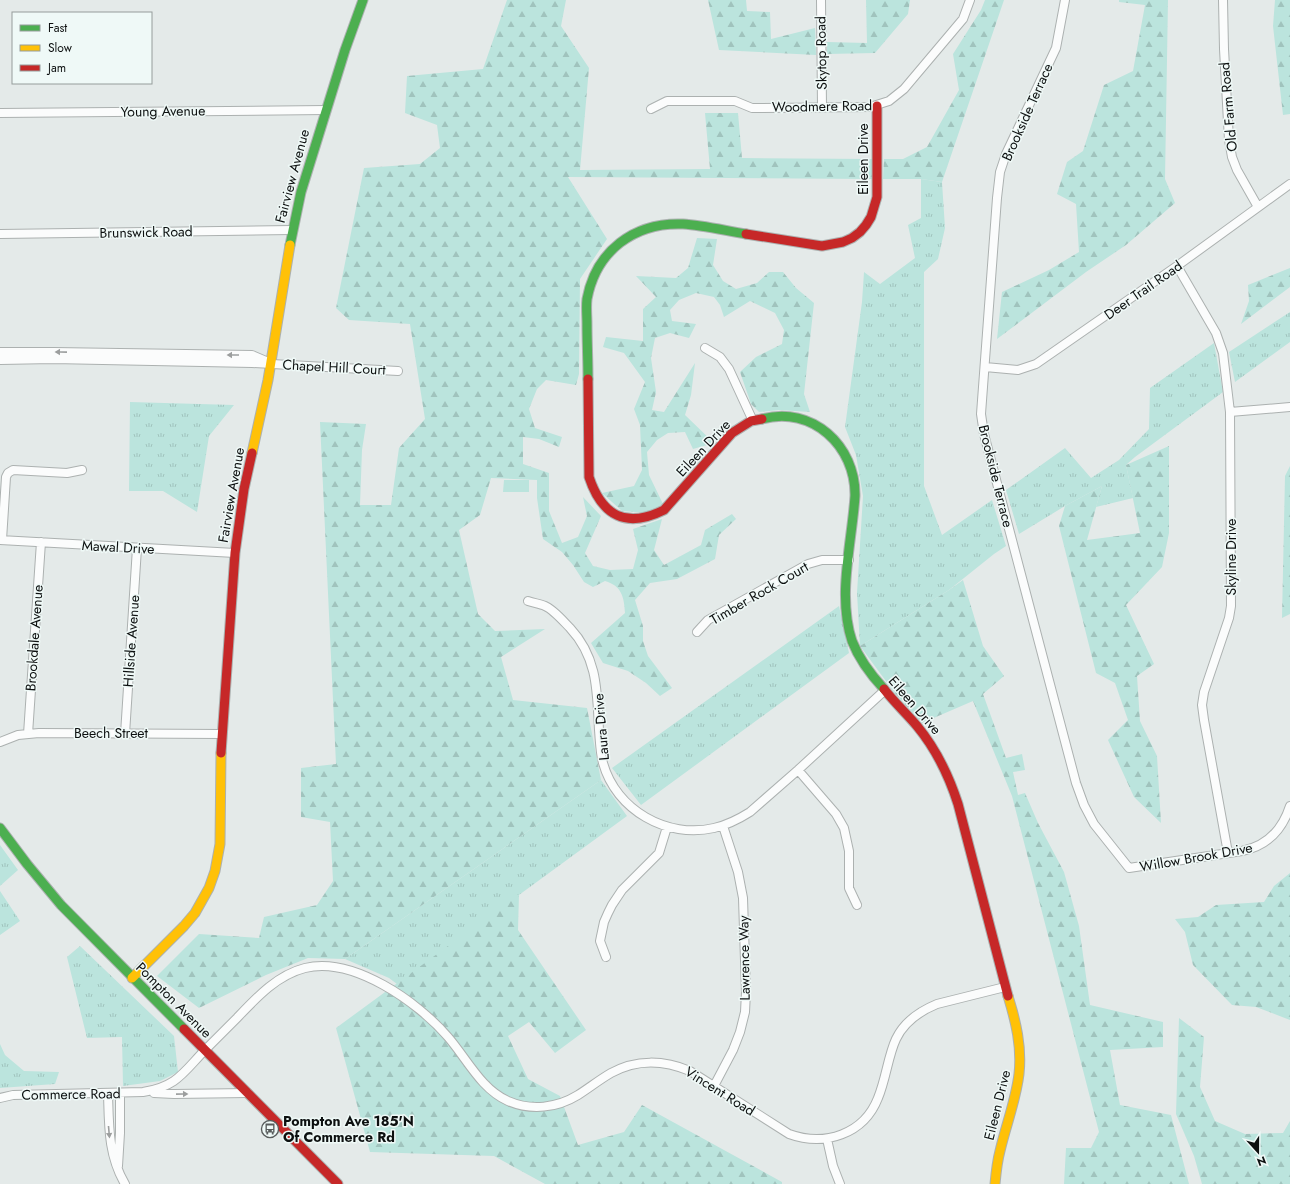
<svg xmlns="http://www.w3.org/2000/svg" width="1290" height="1184" viewBox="0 0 1290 1184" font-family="Jost,sans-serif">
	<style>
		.grass { fill: url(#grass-tufts) }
		.forest { fill: url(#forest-firs) }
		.pitch { fill: #bbe4dd }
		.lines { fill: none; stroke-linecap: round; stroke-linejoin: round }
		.street-casing { stroke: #acb1b0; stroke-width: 10 }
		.fast-casing { stroke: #acb1b0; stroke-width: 11 }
		.slow-casing { stroke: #acb1b0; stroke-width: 11 }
		.jam-casing { stroke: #acb1b0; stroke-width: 11 }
		.street { stroke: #fbfcfc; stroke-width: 8 }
		.fast { stroke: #4caf50; stroke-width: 9 }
		.slow { stroke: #ffc107; stroke-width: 9 }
		.jam { stroke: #c62828; stroke-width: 9 }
		.oneway { fill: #9c9e9e }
		.labels { text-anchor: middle; stroke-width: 3; stroke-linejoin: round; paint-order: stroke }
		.street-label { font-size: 14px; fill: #0d1010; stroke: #eff9f7 }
		.poi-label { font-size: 14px; font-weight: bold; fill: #0d1010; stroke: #eff9f7; text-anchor: start }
	</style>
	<defs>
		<pattern id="grass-tufts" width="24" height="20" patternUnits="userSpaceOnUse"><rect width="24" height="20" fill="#bbe4dd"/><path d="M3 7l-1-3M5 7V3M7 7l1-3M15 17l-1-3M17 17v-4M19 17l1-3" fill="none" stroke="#a0c3bd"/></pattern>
		<pattern id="forest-firs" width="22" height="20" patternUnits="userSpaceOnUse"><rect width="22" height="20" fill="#bbe4dd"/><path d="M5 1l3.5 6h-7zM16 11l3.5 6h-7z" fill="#a0c3bd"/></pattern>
	</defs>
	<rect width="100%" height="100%" fill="#e4eae9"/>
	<path class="grass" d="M 921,179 L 942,182 L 945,228 L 938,259 L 924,272 L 924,486 L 942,535 L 992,500 L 1006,546 L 994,554 L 949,590 L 860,646 L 857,593 L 863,496 L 856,455 L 845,427 L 862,302 L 864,272 L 880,284 L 915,258 L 908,225 L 921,218 Z
		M 1290,312 L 1290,342 L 1235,382 L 1229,352 Z
		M 1214,343 L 1223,392 L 1135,457 L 1126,465 L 1133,498 L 1096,507 L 1102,486 L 1065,506 L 1019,534 L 1006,490 L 1065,448 L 1091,478 L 1119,460 L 1149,429 L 1150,388 Z
		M 130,402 L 234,405 L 209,436 L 197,512 L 163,491 L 129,491 Z
		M 839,606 L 849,653 L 641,805 L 612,768 Z
		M 601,780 L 627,816 L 397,984 L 389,978 L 345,959 Z
		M 0,845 L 18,870 L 0,886 Z
		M 0,891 L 20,921 L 0,935 Z
		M 80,946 L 174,1036 L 178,1072 L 160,1081 L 123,1086 L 122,1037 L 87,1038 L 67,957 Z
		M 0,1044 L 5,1055 L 24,1071 L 59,1072 L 55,1084 L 0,1088 Z"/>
	<path class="forest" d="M 507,0 L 566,0 L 561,26 L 589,68 L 580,170 L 710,169 L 705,113 L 738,113 L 742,158 L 872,159 L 872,179 L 568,177 L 607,239 L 580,279 L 579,374 L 576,385 L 546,380 L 537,389 L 529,409 L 535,428 L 562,437 L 559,447 L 539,439 L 523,437 L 523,464 L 549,473 L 549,511 L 562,543 L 578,537 L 587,516 L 583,497 L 601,516 L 585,553 L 593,566 L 610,570 L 633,569 L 638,550 L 633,529 L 662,519 L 654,550 L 664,565 L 701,545 L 705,530 L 732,514 L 736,519 L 719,535 L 715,559 L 677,579 L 650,583 L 635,600 L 643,626 L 643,641 L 648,656 L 672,688 L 660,696 L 646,683 L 628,671 L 603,663 L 591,643 L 625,613 C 624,597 622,586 605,581 L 593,587 L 584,582 L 573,565 L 562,552 L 543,539 L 537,498 L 537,480 L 491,478 L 480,515 L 459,530 L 478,614 L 495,631 L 545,629 L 501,657 L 513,700 L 587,708 L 601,780 L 345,959 L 308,958 L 266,975 L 199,1008 L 157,976 L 199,934 L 259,938 L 264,917 L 317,905 L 333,881 L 330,822 L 301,817 L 301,768 L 336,764 L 320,422 L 366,424 L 362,450 L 360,505 L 391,505 L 399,448 L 425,419 L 410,324 L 349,320 L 336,308 L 364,168 L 420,164 L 440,148 L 437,125 L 405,113 L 407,76 L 483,69 Z
		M 708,0 L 746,0 L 747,11 L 770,12 L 771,39 L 815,28 L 816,55 L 719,50 Z
		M 866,0 L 910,0 L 908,14 L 875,53 L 827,54 L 827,42 L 867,43 Z
		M 985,0 L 1004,0 L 942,182 L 921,179 L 883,179 L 884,159 L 903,159 L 927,147 L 959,90 L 953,54 L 981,10 Z
		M 1119,0 L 1168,0 L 1165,179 L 1175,203 L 1126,245 L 1086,272 L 997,339 L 1002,292 L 1049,270 L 1079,252 L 1076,204 L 1057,194 L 1067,162 L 1083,151 L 1104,85 L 1133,71 L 1145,5 L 1119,2 Z
		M 1275,0 L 1290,0 L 1290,114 L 1283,115 L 1273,26 Z
		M 697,238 L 717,239 L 713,265 L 723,281 L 736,289 L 757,283 L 769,272 L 783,272 L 796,288 L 814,303 L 804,394 L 810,412 L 779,410 L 759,412 L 751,404 L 740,372 L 756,357 L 782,344 L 784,330 L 775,313 L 750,301 L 724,317 L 720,305 L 714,297 L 696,293 L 679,300 L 670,310 L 672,321 L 696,324 L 689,338 L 670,333 L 655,338 L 651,358 L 656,392 L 652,410 L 664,412 L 695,363 L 691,395 L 685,415 L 714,443 L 693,449 L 685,432 L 668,433 L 657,440 L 647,452 L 649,475 L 663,504 L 649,513 L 622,511 L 602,493 L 634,486 L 642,470 L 640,425 L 634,409 L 645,382 L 624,353 L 603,347 L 606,337 L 643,341 L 643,309 L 656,297 L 636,276 L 676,278 L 688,268 Z
		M 1290,268 L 1290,287 L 1241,324 L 1249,301 L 1248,285 Z
		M 1169,446 L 1169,533 L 1162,567 L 1126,605 L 1154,664 L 1137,676 L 1140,721 L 1157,756 L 1161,823 L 1134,797 L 1108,740 L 1128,720 L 1115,683 L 1096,673 L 1059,526 L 1065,506 L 1102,486 L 1087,540 L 1140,533 L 1126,465 Z
		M 1290,466 L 1290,614 L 1282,618 L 1285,476 Z
		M 963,580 L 983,646 L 1004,676 L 983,694 L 1006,758 L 1022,754 L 1025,770 L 1013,772 L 1018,795 L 1025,793 L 1038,823 L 1064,872 L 1079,926 L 1090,1005 L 1163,1022 L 1163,1047 L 1110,1050 L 1120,1105 L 1171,1115 L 1189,1184 L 1064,1184 L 1066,1148 L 1091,1148 L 1099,1132 L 1012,796 L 973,701 L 922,723 L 894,692 L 860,646 L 949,590 Z
		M 1290,873 L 1290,1020 L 1256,1007 L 1232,1005 L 1193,965 L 1185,932 L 1175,919 L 1198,917 L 1216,905 L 1264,902 L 1274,886 Z
		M 519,894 L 518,930 L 586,1030 L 555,1053 L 529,1022 L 508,1036 L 528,1079 L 560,1096 L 578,1145 L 624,1132 L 642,1105 L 782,1182 L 782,1184 L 545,1184 L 494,1156 L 370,1152 L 336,1028 Z
		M 1179,1018 L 1204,1037 L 1200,1087 L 1215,1121 L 1245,1134 L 1283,1133 L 1290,1121 L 1290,1184 L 1202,1184 L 1194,1156 L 1176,1114 Z"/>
	<path class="pitch" d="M 504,480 L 529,480 L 529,492 L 503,492 Z"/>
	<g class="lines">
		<g class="street-casing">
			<path id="street" d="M 821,0 L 822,107
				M 1065,0 L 1056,48 L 1006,154 L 1000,172 L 997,198 L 981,414 L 984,434 L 1076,783 L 1084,805 L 1094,824 L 1129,868 L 1242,851 C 1267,846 1282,831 1290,806
				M 1223,0 L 1224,49 L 1229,140 L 1232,157 L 1237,170 L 1258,207
				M 651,109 L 667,101 L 735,101 L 752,108 L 870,107 L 889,101 L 904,89 L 963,19 L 970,0
				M 0,113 L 326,110
				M 0,234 L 292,230
				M 1177,266 L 1216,333 L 1223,353 L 1230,412 L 1231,606 L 1229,618 L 1204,692 L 1202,705 L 1204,720 L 1228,853
				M 705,348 L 720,357 L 729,369 L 753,421
				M 0,352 L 54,352 L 252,355 L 266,361
				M 0,360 L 53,359 L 252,363 L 398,371
				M 985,367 L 1018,370 L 1036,364 L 1177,266 L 1290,184
				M 1230,412 L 1290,407
				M 0,540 L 235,553
				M 2,540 L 6,477 L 8,473 L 13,470 L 67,473 L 82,470
				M 528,601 C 534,603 540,604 545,606 C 553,609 564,622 570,628 C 598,658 597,692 599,730 C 600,741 600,752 603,763 C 616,810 667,839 714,828 C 727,825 739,819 750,812 L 798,770 L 884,691
				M 697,632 L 708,620 L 808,564 L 822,560 L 849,560
				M 28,734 L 41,542
				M 125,734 L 137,548
				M 0,742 L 18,735 L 39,733 L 222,734
				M 798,770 L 836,814 L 844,828 L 849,851 L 849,888 L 857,905
				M 606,957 L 600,941 L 604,922 L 608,913 L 612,905 L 622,890 L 659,853 L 667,827
				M 714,1086 L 733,1050 L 740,1032 L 745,1012 L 746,992 L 743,898 L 738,872 L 723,826
				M 108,1093 C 109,1126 108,1155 125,1184
				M 154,1093 L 174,1094 L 248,1093
				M 0,1098 L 13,1095 L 143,1092 C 176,1087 183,1073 204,1051 C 215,1040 226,1029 237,1018 C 256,998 277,975 305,968 C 353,956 418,1002 448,1037 C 467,1059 481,1089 508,1101 C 531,1111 557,1108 578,1095 C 589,1088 599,1080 611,1073 C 636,1059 664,1060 690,1071 L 789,1134 C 825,1147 864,1134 878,1098 C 886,1079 888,1056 896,1039 C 904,1022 920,1011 937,1004 L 1005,987
				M 827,1139 L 833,1166 L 840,1184
				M 118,1166 L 120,1133 L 120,1093"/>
		</g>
		<g class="fast-casing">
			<path id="fast" d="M 290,245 L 301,192 L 345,50 L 363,0
				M 588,379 C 588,360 587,342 587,324 C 587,316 586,307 587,299 C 596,251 634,222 683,224 C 702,225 727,231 746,234
				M 762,419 C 812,405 856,446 855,496 C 852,542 837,596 852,641 C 859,659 871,675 884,689
				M 0,828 L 27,864 L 61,905 L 184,1029"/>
		</g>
		<g class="slow-casing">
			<path id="slow" d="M 252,453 L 268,380 L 290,245
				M 132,978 L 184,926 L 195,913 L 209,888 L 215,871 L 220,844 L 221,753
				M 995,1184 C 996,1173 997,1162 1000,1151 C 1006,1125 1016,1100 1019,1074 C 1022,1047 1016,1022 1008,996"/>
		</g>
		<g class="jam-casing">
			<path id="jam" d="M 746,234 L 822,246 L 843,242 L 852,238 L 860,232 L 866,225 L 871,217 L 877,197 L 877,106
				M 588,379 L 589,477 C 602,516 626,529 664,510 L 732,433 L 751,421 L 762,419
				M 884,689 C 894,702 906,713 917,726 C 936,749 949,776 958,804 L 1008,996
				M 221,753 L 235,553 L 244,489 L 252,453
				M 184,1029 L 338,1184"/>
		</g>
		<use href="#street" class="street"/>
		<use href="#fast" class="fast"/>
		<use href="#slow" class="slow"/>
		<use href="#jam" class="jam"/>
	</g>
	<defs><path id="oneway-solid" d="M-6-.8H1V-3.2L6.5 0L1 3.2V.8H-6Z"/></defs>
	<g class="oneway">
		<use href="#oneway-solid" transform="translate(61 352) rotate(-179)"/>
		<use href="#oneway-solid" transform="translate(233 355) rotate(-180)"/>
		<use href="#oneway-solid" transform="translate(182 1094) rotate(-1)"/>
		<use href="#oneway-solid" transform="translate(109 1132) rotate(85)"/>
	</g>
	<defs>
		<g id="bus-ring" transform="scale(0.9)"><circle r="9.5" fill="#eff9f7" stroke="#585c5c" stroke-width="1.5"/><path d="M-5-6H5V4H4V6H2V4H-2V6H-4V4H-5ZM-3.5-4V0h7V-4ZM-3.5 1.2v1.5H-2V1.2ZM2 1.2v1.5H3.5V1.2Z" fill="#585c5c"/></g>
	</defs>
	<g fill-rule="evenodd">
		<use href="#bus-ring" x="270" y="1129"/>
	</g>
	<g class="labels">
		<g class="street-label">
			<text transform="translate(821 53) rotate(-91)" y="5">Skytop Road</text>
			<text transform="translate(822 106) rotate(-1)" y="5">Woodmere Road</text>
			<text transform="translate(1228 107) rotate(-95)" y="5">Old Farm Road</text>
			<text transform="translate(163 111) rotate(-1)" y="5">Young Avenue</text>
			<text transform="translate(1027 112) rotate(-66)" y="5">Brookside Terrace</text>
			<text transform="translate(863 159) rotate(-90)" y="5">Eileen Drive</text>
			<text transform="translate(292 176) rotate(-75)" y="5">Fairview Avenue</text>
			<text transform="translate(146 232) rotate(-1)" y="5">Brunswick Road</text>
			<text transform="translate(1143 290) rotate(-35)" y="5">Deer Trail Road</text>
			<text transform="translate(334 367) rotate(3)" y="5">Chapel Hill Court</text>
			<text transform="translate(703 448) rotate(-47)" y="5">Eileen Drive</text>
			<text transform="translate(996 476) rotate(76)" y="5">Brookside Terrace</text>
			<text transform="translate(231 495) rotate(-80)" y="5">Fairview Avenue</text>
			<text transform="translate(118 547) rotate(3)" y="5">Mawal Drive</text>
			<text transform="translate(1231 557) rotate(-90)" y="5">Skyline Drive</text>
			<text transform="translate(759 593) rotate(-30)" y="5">Timber Rock Court</text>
			<text transform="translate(34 638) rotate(-86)" y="5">Brookdale Avenue</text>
			<text transform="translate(131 641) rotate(-86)" y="5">Hillside Avenue</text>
			<text transform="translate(915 705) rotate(49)" y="5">Eileen Drive</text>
			<text transform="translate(601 727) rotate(-95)" y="5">Laura Drive</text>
			<text x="111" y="738">Beech Street</text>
			<text transform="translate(1196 857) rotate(-10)" y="5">Willow Brook Drive</text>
			<text transform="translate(744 958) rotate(-91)" y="5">Lawrence Way</text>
			<text transform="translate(174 1000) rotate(45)" y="5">Pompton Avenue</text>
			<text transform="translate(720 1091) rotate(32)" y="5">Vincent Road</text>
			<text transform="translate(71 1094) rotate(-1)" y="5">Commerce Road</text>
			<text transform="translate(997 1105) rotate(-76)" y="5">Eileen Drive</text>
		</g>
		<g class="poi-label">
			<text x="283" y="1126">Pompton Ave 185'N<tspan x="283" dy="16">Of Commerce Rd</tspan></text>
		</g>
	</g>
	<rect x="12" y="12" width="140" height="72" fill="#eff9f7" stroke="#959c9b"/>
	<rect x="20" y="25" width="20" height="6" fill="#4caf50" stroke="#959c9b"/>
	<text x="48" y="32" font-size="12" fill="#0d1010">Fast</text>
	<rect x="20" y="45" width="20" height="6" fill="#ffc107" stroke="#959c9b"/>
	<text x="48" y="52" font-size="12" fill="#0d1010">Slow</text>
	<rect x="20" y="65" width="20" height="6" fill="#c62828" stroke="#959c9b"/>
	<text x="48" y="72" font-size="12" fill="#0d1010">Jam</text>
	<g transform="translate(1258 1152) rotate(159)" stroke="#eff9f7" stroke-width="3" paint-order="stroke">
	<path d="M0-3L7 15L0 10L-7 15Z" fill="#0d1010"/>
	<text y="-6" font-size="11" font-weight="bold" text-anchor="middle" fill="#0d1010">N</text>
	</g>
</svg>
